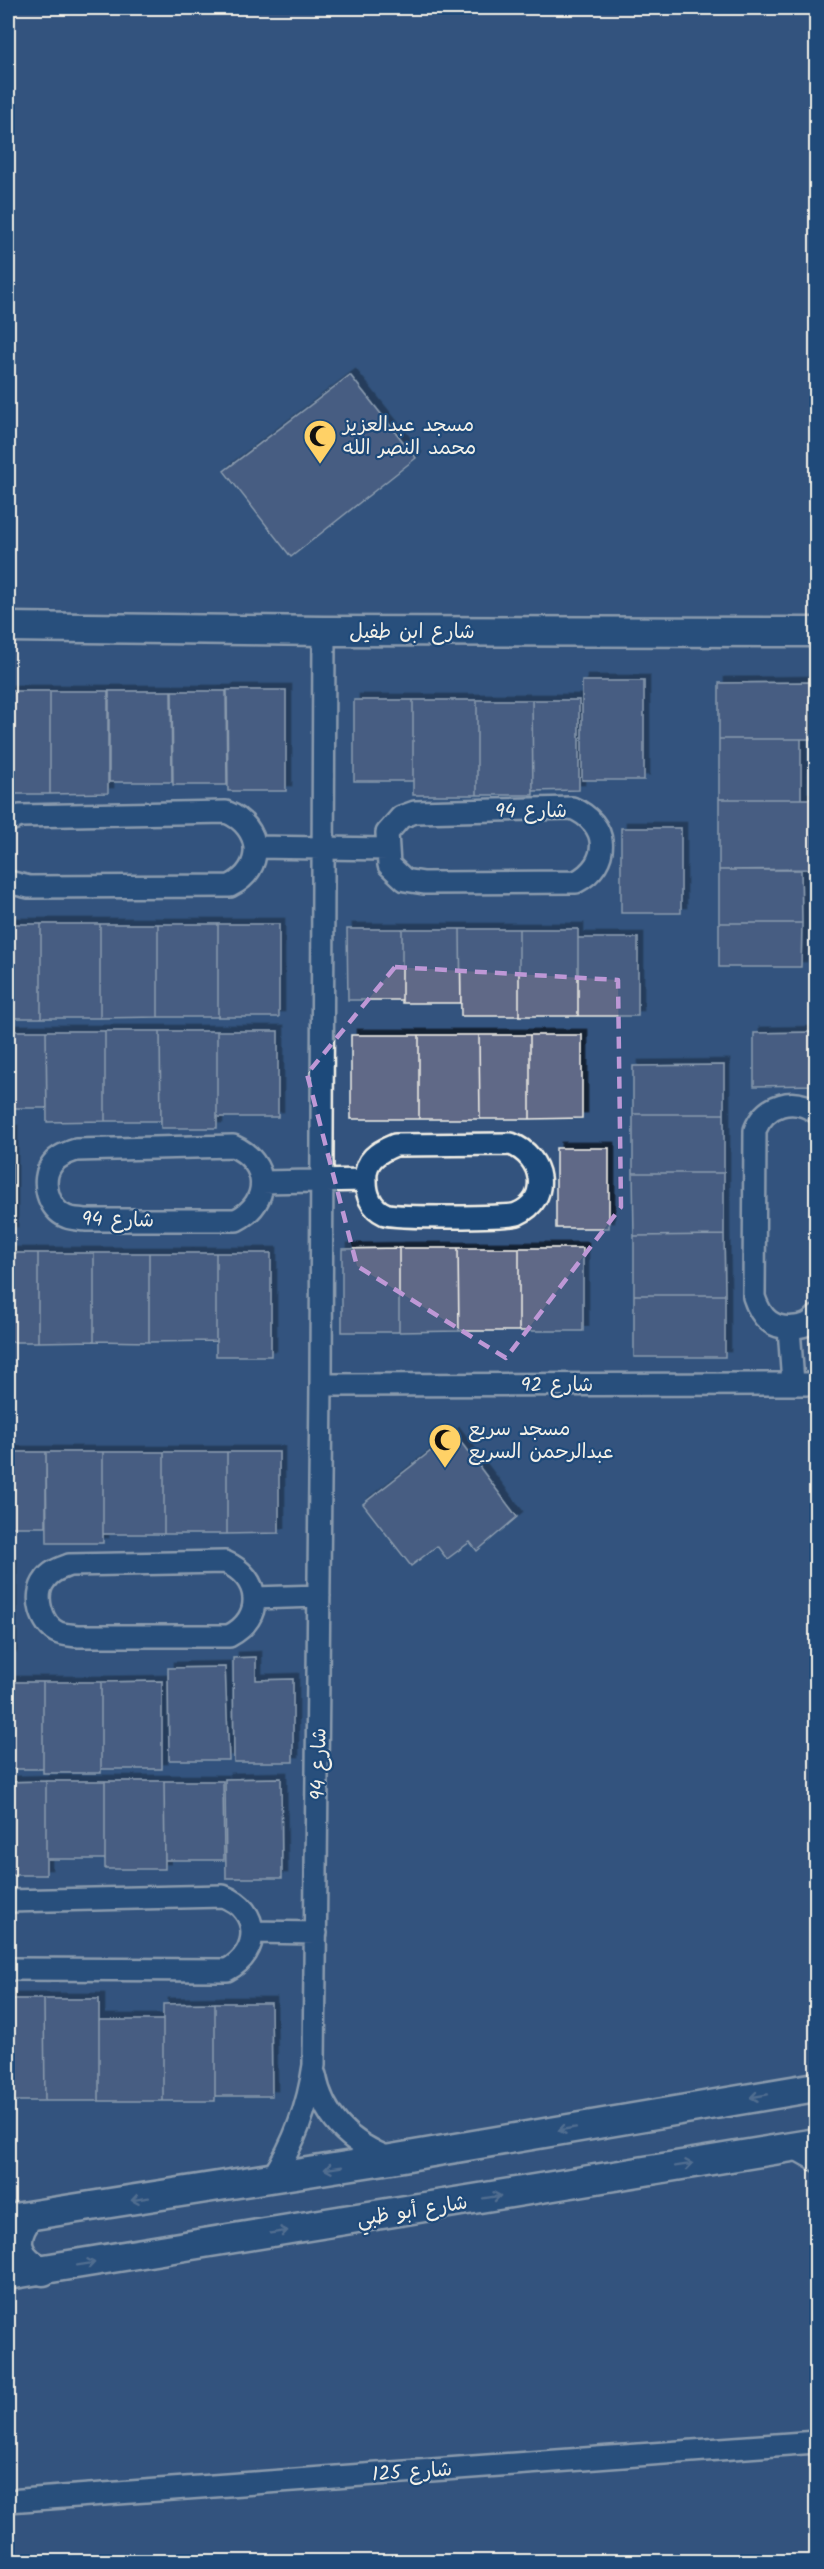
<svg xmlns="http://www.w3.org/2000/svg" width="824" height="2569" viewBox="0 0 824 2569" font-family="Kalam,'Playpen Sans Arabic',sans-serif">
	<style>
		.building { fill: #616987; stroke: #f4f1e8; stroke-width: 1.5; filter: url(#shadow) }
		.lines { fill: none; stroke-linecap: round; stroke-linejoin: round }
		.street-casing { stroke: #f4f1e8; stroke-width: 26 }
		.secondary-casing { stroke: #f4f1e8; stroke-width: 33 }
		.street { stroke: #1f4a7a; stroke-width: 21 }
		.secondary { stroke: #1f4a7a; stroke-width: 28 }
		.oneway { stroke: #748da6 }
		.marked { fill: none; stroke: #be98d6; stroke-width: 4.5; stroke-dasharray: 12 8; stroke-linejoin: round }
		.labels { text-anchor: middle; stroke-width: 4.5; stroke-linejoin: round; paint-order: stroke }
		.poi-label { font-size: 20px; fill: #f4f1e8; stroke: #1f4a7a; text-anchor: start }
		.street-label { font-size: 20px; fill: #f4f1e8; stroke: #1f4a7a }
	</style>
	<defs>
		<filter id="shadow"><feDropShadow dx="5.5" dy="-5.5" stdDeviation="0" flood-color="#0009"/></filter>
	</defs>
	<rect width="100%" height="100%" fill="#33537e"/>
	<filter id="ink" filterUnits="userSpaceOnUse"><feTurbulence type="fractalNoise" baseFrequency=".0167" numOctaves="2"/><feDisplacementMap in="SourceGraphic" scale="12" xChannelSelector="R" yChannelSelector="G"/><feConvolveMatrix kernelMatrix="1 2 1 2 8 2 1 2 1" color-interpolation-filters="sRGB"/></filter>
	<g filter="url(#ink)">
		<path class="building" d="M 350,375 L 416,458 L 291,557 L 224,471 Z
			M 582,681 L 644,681 L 644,780 L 582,780 Z
			M 810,682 L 810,739 L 719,739 L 719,683 Z
			M 227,690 L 286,690 L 286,791 L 228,791 Z
			M 8,691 L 50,691 L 50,794 L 8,794 Z
			M 50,691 L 108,691 L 108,793 L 50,794 Z
			M 109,691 L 171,691 L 172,782 L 109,782 Z
			M 172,691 L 226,691 L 227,785 L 173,785 Z
			M 354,700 L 413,700 L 413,781 L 354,781 Z
			M 413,700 L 477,700 L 477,795 L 413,795 Z
			M 477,700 L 532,700 L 533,795 L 477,795 Z
			M 532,700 L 579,700 L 579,790 L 533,791 Z
			M 719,739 L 801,739 L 801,799 L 719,799 Z
			M 719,799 L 812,799 L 813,869 L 719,870 Z
			M 621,828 L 681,828 L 681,913 L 621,913 Z
			M 719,870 L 801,870 L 802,923 L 719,923 Z
			M 719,923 L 802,923 L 801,967 L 719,967 Z
			M 8,924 L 41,924 L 41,1018 L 8,1018 Z
			M 41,924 L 100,924 L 100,1018 L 41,1018 Z
			M 100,924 L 158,924 L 158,1017 L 100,1018 Z
			M 158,924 L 218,924 L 218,1017 L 158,1017 Z
			M 218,924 L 279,924 L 279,1017 L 218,1017 Z
			M 347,929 L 402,929 L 402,1000 L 348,1000 Z
			M 402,929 L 460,929 L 461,1003 L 402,1003 Z
			M 460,929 L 519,929 L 519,1016 L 461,1016 Z
			M 519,929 L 578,929 L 578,1016 L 519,1016 Z
			M 578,938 L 638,938 L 638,1016 L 578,1016 Z
			M 8,1031 L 46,1031 L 47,1108 L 8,1108 Z
			M 46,1031 L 105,1031 L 105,1121 L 47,1122 Z
			M 105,1031 L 160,1031 L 161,1121 L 105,1121 Z
			M 160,1031 L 217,1031 L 217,1128 L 161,1128 Z
			M 217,1031 L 278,1031 L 278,1117 L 217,1117 Z
			M 816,1032 L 816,1085 L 754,1086 L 754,1033 Z
			M 351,1035 L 419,1035 L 419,1119 L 351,1119 Z
			M 419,1035 L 479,1035 L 480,1119 L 419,1119 Z
			M 479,1035 L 530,1035 L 530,1119 L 480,1119 Z
			M 530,1035 L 582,1035 L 582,1118 L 530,1119 Z
			M 724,1065 L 724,1114 L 633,1114 L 633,1066 Z
			M 633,1114 L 724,1114 L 724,1173 L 633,1173 Z
			M 8,1131 L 12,1131 L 12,1232 L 8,1232 Z
			M 556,1148 L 609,1148 L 609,1228 L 556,1228 Z
			M 633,1173 L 724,1173 L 724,1235 L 634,1236 Z
			M 724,1235 L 725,1295 L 634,1295 L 634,1236 Z
			M 399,1248 L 458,1248 L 459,1331 L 399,1332 Z
			M 399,1248 L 399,1332 L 342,1332 L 342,1249 Z
			M 458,1248 L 519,1248 L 519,1331 L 459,1331 Z
			M 519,1248 L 583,1248 L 583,1331 L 519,1331 Z
			M 8,1253 L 38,1253 L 38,1342 L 8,1342 Z
			M 38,1253 L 94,1253 L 94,1341 L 38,1342 Z
			M 94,1253 L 149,1253 L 149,1342 L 94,1341 Z
			M 149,1253 L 216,1253 L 216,1341 L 149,1342 Z
			M 216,1253 L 271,1253 L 271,1356 L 216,1356 Z
			M 634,1295 L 725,1295 L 725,1357 L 634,1357 Z
			M 454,1433 L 517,1517 L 477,1551 L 470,1542 L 447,1559 L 437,1546 L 411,1566 L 363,1504 Z
			M 8,1452 L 46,1452 L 46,1527 L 8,1527 Z
			M 46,1452 L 103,1452 L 103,1543 L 47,1543 Z
			M 103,1452 L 164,1452 L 164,1534 L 103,1534 Z
			M 164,1452 L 227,1452 L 227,1534 L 164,1534 Z
			M 227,1452 L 279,1452 L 279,1533 L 227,1534 Z
			M 8,1564 L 11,1564 L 11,1657 L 8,1657 Z
			M 256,1657 L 256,1680 L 293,1679 L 293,1762 L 234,1762 L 233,1658 Z
			M 225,1667 L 229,1760 L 169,1760 L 168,1668 Z
			M 162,1681 L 162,1769 L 101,1769 L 101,1682 Z
			M 8,1682 L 43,1682 L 43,1769 L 8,1769 Z
			M 43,1682 L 101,1682 L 101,1773 L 43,1773 Z
			M 281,1778 L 282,1878 L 226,1878 L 225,1779 Z
			M 46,1781 L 46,1875 L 8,1875 L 8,1782 Z
			M 46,1781 L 105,1781 L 105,1859 L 46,1859 Z
			M 105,1781 L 164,1781 L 165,1869 L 105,1869 Z
			M 164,1781 L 223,1781 L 224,1860 L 165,1860 Z
			M 8,1999 L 44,1999 L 45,2101 L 8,2101 Z
			M 44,1999 L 99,1999 L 99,2101 L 45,2101 Z
			M 215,2003 L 271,2003 L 272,2096 L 215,2096 Z
			M 215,2003 L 215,2101 L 163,2101 L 163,2004 Z
			M 99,2020 L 163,2020 L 163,2101 L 99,2101 Z"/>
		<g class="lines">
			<g class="street-casing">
				<path id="street" d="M 572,808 C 609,823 612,863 576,882 L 424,883 L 405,880 L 389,865 L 387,833 L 401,817 L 415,812 Z
					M 8,821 L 20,816 L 226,812 C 262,826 266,869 230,886 L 29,887 L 8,882
					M 256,847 L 387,849
					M 816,1112 C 793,1096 766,1104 755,1130 L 754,1297 C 761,1318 772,1330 796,1327 C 805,1326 810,1324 816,1317
					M 511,1144 C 543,1156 552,1199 517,1214 C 508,1218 396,1218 385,1214 C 371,1208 366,1194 366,1180 C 364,1160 378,1152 395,1145 Z
					M 233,1146 C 269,1162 272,1202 236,1220 L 86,1220 C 80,1219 72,1219 67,1217 C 48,1210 40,1180 52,1164 C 58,1156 67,1153 76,1150 Z
					M 262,1182 L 365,1180
					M 789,1328 L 793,1383
					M 321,1385 L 816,1384
					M 225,1562 C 261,1577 265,1618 229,1636 L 78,1636 C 72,1635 65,1635 59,1633 C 41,1626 33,1595 45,1580 C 51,1571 59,1569 69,1565 Z
					M 254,1598 L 319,1596
					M 8,1901 L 223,1896 C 261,1910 261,1952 227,1970 L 8,1969
					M 252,1932 L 316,1933
					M 315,2075 C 323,2118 351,2144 391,2159
					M 793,2147 L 816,2160
					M 272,2178 C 295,2143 308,2107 314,2065 L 321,1385 L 324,631
					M 8,2501 L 816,2442"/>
			</g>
			<g class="secondary-casing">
				<path id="secondary" d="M 8,627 L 324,631 L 816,632
					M 29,2216 C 10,2239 16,2259 43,2271
					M 8,2219 L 391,2159 L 816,2087
					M 8,2275 L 816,2143"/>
			</g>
			<use href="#street" class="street"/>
			<use href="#secondary" class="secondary"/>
		</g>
		<defs><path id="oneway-shaft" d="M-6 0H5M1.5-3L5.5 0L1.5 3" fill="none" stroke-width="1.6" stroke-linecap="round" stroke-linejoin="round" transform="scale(1.5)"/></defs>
		<g class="oneway">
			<use href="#oneway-shaft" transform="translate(759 2096) rotate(170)"/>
			<use href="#oneway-shaft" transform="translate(567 2129) rotate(170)"/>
			<use href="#oneway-shaft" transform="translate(684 2165) rotate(-9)"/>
			<use href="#oneway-shaft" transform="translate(333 2168) rotate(171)"/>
			<use href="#oneway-shaft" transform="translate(492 2197) rotate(-9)"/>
			<use href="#oneway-shaft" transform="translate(140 2199) rotate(171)"/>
			<use href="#oneway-shaft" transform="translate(279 2232) rotate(-9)"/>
			<use href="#oneway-shaft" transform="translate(86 2264) rotate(-9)"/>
		</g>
	</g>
	<path d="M0 0H824V2569H0ZM 395,967 L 618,980 L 621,1207 L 506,1358 L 357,1266 L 307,1074 Z" fill="#33537e" fill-opacity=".55" fill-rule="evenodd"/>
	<path class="marked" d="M 395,967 L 618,980 L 621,1207 L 506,1358 L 357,1266 L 307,1074 Z"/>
	<defs>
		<g id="mosque-pin" transform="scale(1.725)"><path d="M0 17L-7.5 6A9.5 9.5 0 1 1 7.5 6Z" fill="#ffd166" stroke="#1f4a7a"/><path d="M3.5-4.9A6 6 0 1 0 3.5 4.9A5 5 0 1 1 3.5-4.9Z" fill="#111"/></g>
	</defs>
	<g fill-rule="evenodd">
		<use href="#mosque-pin" x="320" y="436"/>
		<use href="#mosque-pin" x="445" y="1440"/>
	</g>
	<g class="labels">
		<g class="poi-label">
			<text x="343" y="431">مسجد عبدالعزيز<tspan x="343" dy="23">محمد النصر الله</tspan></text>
			<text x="468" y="1435">مسجد سريع<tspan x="468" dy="23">عبدالرحمن السريع</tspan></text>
		</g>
		<g class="street-label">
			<text x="412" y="638">شارع ابن طفيل</text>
			<text x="531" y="817">شارع 94</text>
			<text transform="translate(118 1219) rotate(1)" y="7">شارع 94</text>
			<text x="557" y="1391">شارع 92</text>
			<text transform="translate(318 1764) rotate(-89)" y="7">شارع 94</text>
			<text transform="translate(412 2210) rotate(-9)" y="7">شارع أبو ظبي</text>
			<text transform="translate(412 2471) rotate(-4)" y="7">شارع 125</text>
		</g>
	</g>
	<rect width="824" height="2569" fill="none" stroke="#1f4a7a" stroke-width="30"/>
	<rect x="15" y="15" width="794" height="2539" fill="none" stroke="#f4f1e8" stroke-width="2" filter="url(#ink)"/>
</svg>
